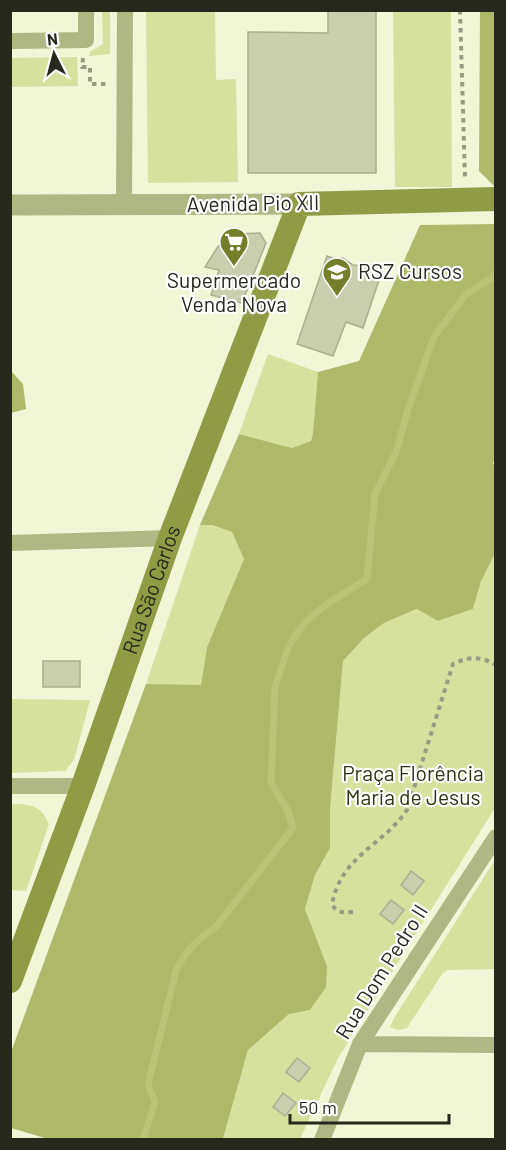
<svg xmlns="http://www.w3.org/2000/svg" width="506" height="1150" viewBox="0 0 506 1150" font-family="Barlow,sans-serif">
	<style>
		.green { fill: #d6e19d }
		.forest { fill: #aeb96a }
		.lines { fill: none; stroke-linecap: round; stroke-linejoin: round }
		.stream { stroke: #b9c476; stroke-width: 7 }
		.building { fill: #c9ceaf; stroke: #a9af91; stroke-width: 1.5 }
		.path { stroke: #979b84; stroke-width: 4; stroke-dasharray: 4.5 4.5; stroke-linecap: butt }
		.minor { stroke: #afb882; stroke-width: 16 }
		.tertiary { stroke: #afb882; stroke-width: 21 }
		.secondary { stroke: #909b45; stroke-width: 24 }
		.labels { text-anchor: middle; stroke-width: 4.5; stroke-linejoin: round; paint-order: stroke }
		.street-label { font-size: 21px; fill: #26281c; stroke: #fff }
		.poi-label { font-size: 21px; fill: #26281c; stroke: #fff; text-anchor: start }
		.park-label { font-size: 21px; fill: #2e320f; stroke: #fff }
	</style>
	<rect width="100%" height="100%" fill="#f0f6d6"/>
	<path class="green" d="M 102,11 L 110,11 L 110,54 L 89,56 L 90,52 L 103,44 Z
		M 146,11 L 215,11 L 216,80 L 236,79 L 238,182 L 148,183 Z
		M 393,11 L 451,11 L 452,187 L 395,187 Z
		M 77,57 L 78,86 L 11,87 L 11,58 Z
		M 268,354 L 318,372 L 313,433 L 311,441 L 292,448 L 239,434 Z
		M 200,525 L 211,525 L 232,532 L 244,559 L 207,647 L 201,686 L 146,684 Z
		M 495,554 L 495,808 L 338,1058 L 300,1139 L 223,1140 L 248,1050 L 289,1014 L 310,1010 L 327,966 L 305,909 L 315,875 L 330,848 L 330,809 L 343,661 L 364,638 L 384,623 L 418,609 L 439,621 L 473,609 L 481,581 Z
		M 11,699 L 90,700 L 74,760 L 65,771 L 11,773 Z
		M 11,804 C 30,804 41,805 49,824 L 26,891 L 11,890 Z
		M 495,860 L 495,969 L 448,970 L 442,974 L 407,1028 L 398,1030 L 390,1027 L 394,1018 Z"/>
	<path class="forest" d="M 480,11 L 495,11 L 495,187 L 479,171 Z
		M 495,224 L 496,452 L 493,464 L 496,467 L 495,554 L 481,581 L 473,609 L 438,621 L 417,609 L 384,623 L 364,638 L 343,661 L 330,809 L 330,848 L 315,875 L 305,909 L 327,966 L 326,987 L 310,1010 L 289,1014 L 248,1050 L 223,1139 L 48,1139 L 11,1128 L 11,1052 L 146,684 L 201,685 L 207,647 L 244,559 L 232,532 L 212,525 L 200,525 L 239,434 L 292,448 L 311,441 L 313,433 L 318,372 L 359,361 L 420,225 Z
		M 11,371 L 23,384 L 26,409 L 11,413 Z"/>
	<g class="lines">
		<path class="stream" d="M 143,1140 L 155,1102 L 148,1085 L 176,970 C 186,952 197,938 215,928 L 293,828 L 288,811 L 271,783 L 275,687 L 289,645 L 305,622 L 327,604 L 367,579 L 375,494 L 397,450 L 408,409 L 434,337 L 465,295 L 493,277 L 496,272"/>
	</g>
	<path class="building" d="M 328,10 L 376,10 L 376,173 L 248,173 L 248,32 L 328,33 Z
		M 260,233 L 266,243 L 242,303 L 211,295 L 219,270 L 205,267 L 217,248 L 229,234 Z
		M 327,256 L 335,259 L 343,258 L 353,265 L 367,266 L 381,274 L 363,328 L 346,322 L 333,356 L 297,344 Z
		M 43,661 L 80,661 L 80,687 L 43,687 Z
		M 411,871 L 424,881 L 413,895 L 401,885 Z
		M 391,900 L 404,910 L 393,924 L 380,914 Z
		M 297,1058 L 310,1068 L 299,1082 L 286,1072 Z
		M 283,1093 L 296,1103 L 285,1116 L 273,1107 Z"/>
	<g class="lines">
		<path class="path" d="M 460,10 L 465,178
			M 83,58 L 82,67 L 90,67 L 90,84 L 109,84
			M 353,912 C 343,913 338,913 332,905 C 340,856 384,845 407,810 L 453,664 C 469,656 481,656 496,665"/>
		<path class="minor" d="M 10,41 L 86,40 L 86,10
			M 124,206 L 125,10
			M 10,543 L 170,538
			M 10,786 L 83,786
			M 360,1044 L 496,1045
			M 322,1140 L 360,1044 L 496,837"/>
		<path class="tertiary" d="M 10,205 L 299,204"/>
		<path class="secondary" id="s1" d="M 10,981 L 83,786 L 170,538 L 299,204 L 496,199"/>
	</g>
	<defs>
		<g id="supermarket-pin" transform="scale(1.5)"><path d="M0 17L-7.5 6A9.5 9.5 0 1 1 7.5 6Z" fill="#757f2b" stroke="#fff"/><path d="M-6-5.5h2.5l.6 2H6L4.5 2H-2.5L-4.4-4H-6ZM-1.5 3.2a1.3 1.3 0 1 0 .1 0ZM3 3.2a1.3 1.3 0 1 0 .1 0Z" fill="#fff"/></g>
		<g id="school-pin" transform="scale(1.5)"><path d="M0 17L-7.5 6A9.5 9.5 0 1 1 7.5 6Z" fill="#757f2b" stroke="#fff"/><path d="M0-5L7-2L0 1L-7-2ZM-4 1L0 2.5L4 1V4Q0 6-4 4Z" fill="#fff"/></g>
	</defs>
	<g fill-rule="evenodd">
		<use href="#supermarket-pin" x="234" y="242"/>
		<use href="#school-pin" x="337" y="272"/>
	</g>
	<g class="labels">
		<g class="street-label">
			<text transform="translate(253 204) rotate(-1)" y="7">Avenida Pio XII</text>
			<text dy="7" stroke="none"><textPath href="#s1" startOffset="416">Rua São Carlos</textPath></text>
			<text transform="translate(382 972) rotate(-58)" y="7">Rua Dom Pedro II</text>
		</g>
		<g class="poi-label">
			<text x="358" y="279">RSZ Cursos</text>
			<text x="234" y="288" text-anchor="middle">Supermercado<tspan x="234" dy="24">Venda Nova</tspan></text>
		</g>
		<g class="park-label">
			<text x="413" y="781">Praça Florência<tspan x="413" dy="24">Maria de Jesus</tspan></text>
		</g>
	</g>
	<rect width="506" height="1150" fill="none" stroke="#26281c" stroke-width="24"/>
	<g transform="translate(54 54) rotate(354)" stroke="#ffffff" stroke-width="4.5" paint-order="stroke">
	<path d="M0-4.5L10 22L0 15L-10 22Z" fill="#26281c"/>
	<text y="-9" font-size="16" font-weight="bold" text-anchor="middle" fill="#26281c">N</text>
	</g>
	<path d="M290 1114v9h159v-9" fill="none" stroke="#26281c" stroke-width="3"/>
	<text x="299" y="1114" font-size="18" fill="#26281c" stroke="#ffffff" stroke-width="4.5" paint-order="stroke">50 m</text>
</svg>
